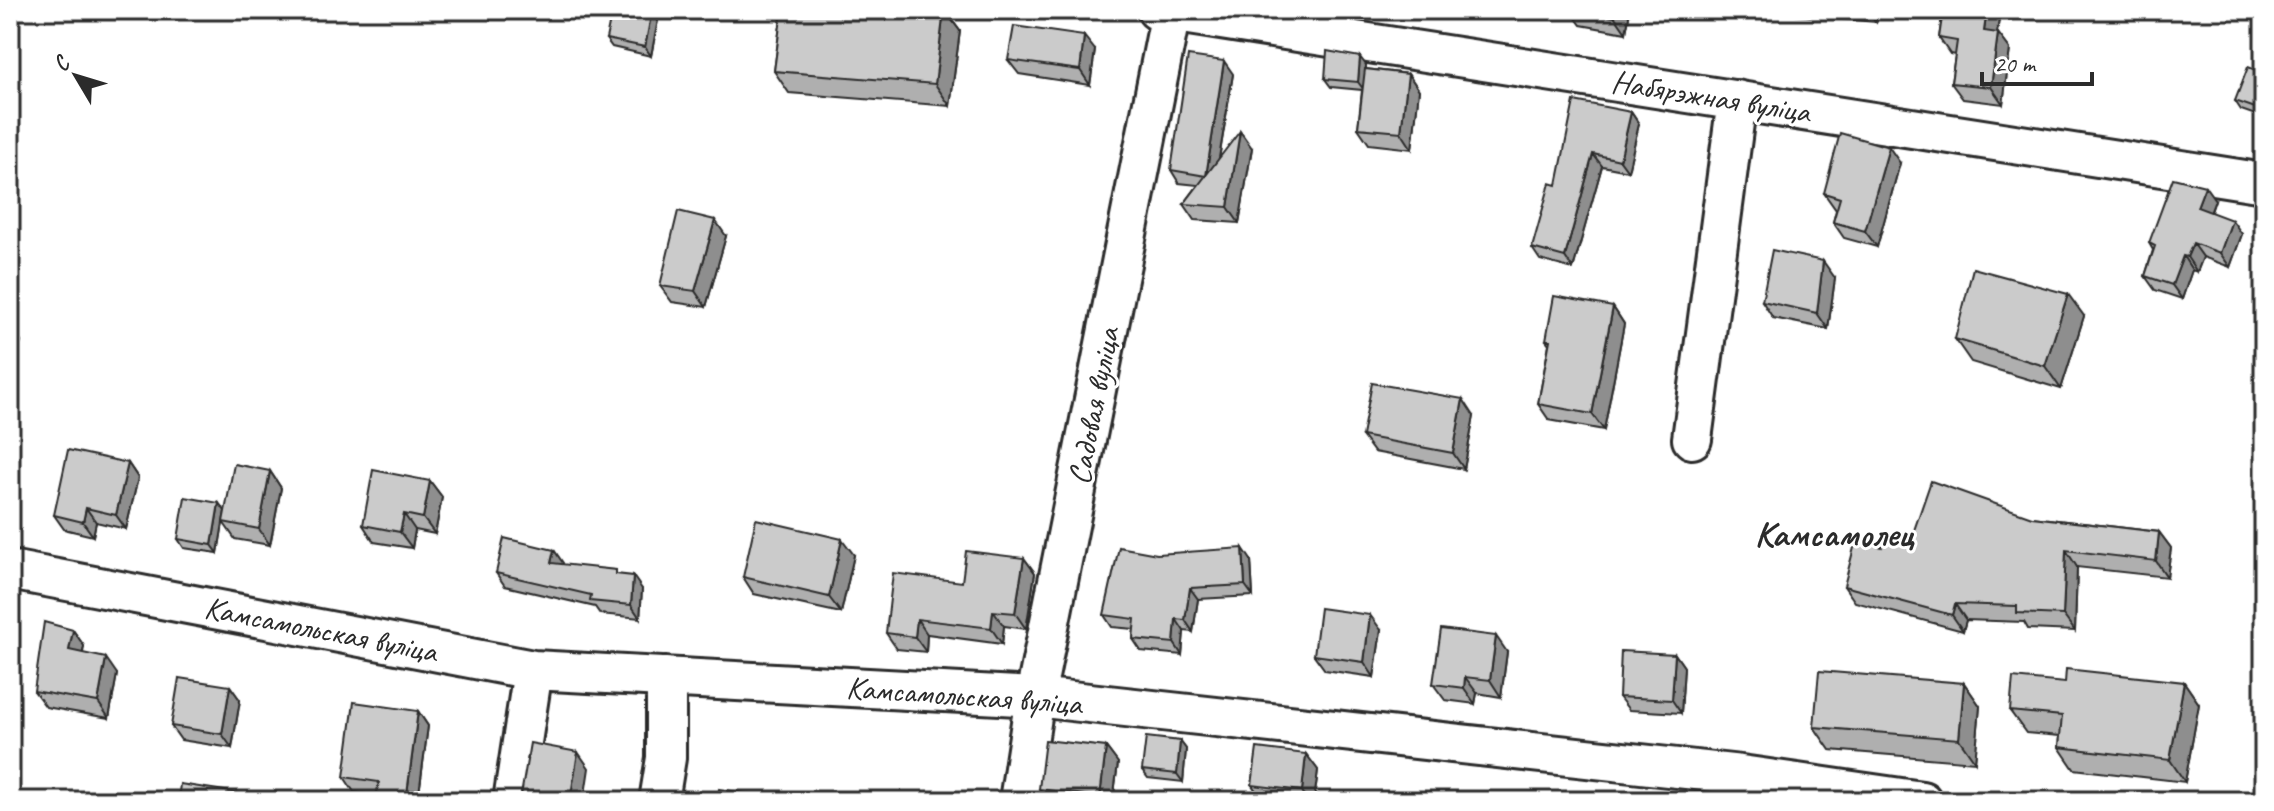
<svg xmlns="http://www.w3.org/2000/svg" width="2274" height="811" viewBox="0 0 2274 811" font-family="Caveat,sans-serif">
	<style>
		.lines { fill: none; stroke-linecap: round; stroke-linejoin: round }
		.minor-casing { stroke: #2b2b2b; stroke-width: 44 }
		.minor { stroke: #fff; stroke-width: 38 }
		.wall { fill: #afafaf; stroke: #2b2b2b; stroke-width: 2 }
		.shaded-wall { fill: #8e8e8e; stroke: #2b2b2b; stroke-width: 2 }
		.building { fill: #cbcbcb; stroke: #2b2b2b; stroke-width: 2 }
		.labels { text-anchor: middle; stroke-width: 6; stroke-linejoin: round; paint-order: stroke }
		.street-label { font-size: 32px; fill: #2b2b2b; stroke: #fff }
		.quarter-label { font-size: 36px; font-weight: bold; fill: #2b2b2b; stroke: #fff }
	</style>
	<rect width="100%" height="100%" fill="#fff"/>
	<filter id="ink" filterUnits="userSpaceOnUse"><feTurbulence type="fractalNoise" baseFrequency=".0125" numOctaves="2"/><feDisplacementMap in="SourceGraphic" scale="16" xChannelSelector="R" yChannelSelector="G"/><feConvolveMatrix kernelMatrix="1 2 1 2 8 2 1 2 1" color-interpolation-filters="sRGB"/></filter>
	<g filter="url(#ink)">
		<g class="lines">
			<g class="minor-casing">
				<path id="minor" d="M 1157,10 L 2264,183
					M 1692,439 L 1737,100
					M 10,570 L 533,670 L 1035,697 L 1741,775 L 1922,801
					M 513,801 L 533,670
					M 659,801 L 666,758 L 666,677
					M 1019,801 L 1035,697 L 1171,12"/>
			</g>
			<use href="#minor" class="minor"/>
		</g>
		<path class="wall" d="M 660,10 L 651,56 L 612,47 L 606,39 Z
			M 782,10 L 945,10 L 960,31 L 950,106 L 789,93 L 774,71 Z
			M 1570,10 L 1630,10 L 1626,33 L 1581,25 Z
			M 1780,10 L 1877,10 L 1876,22 L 1783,14 Z
			M 1943,10 L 1993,10 L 1999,19 L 1997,32 L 2010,49 L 2003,104 L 1963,99 L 1951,83 L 1955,55 L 1950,54 L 1939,38 Z
			M 1095,50 L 1090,85 L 1019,74 L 1008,60 Z
			M 1366,65 L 1366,69 L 1408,74 L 1419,90 L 1412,149 L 1369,144 L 1358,128 L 1362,90 L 1331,87 L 1325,79 Z
			M 2264,73 L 2264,118 L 2241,110 L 2235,101 Z
			M 1233,74 L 1219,159 L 1252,148 L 1239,223 L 1195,220 L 1184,204 L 1198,185 L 1179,183 L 1171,170 Z
			M 1631,112 L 1639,124 L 1628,171 L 1602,166 L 1573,269 L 1540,260 L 1532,248 L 1557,185 Z
			M 1900,163 L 1877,247 L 1844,238 L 1833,222 L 1836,210 L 1824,193 Z
			M 2215,200 L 2211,212 L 2242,234 L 2230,267 L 2203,257 L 2197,272 L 2192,270 L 2182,299 L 2155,290 L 2145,276 L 2153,250 L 2149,243 Z
			M 726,236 L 706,307 L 672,302 L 660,286 Z
			M 1835,278 L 1828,329 L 1773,318 L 1762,301 Z
			M 1613,307 L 1624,324 L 1604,430 L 1549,420 L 1538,404 L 1549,344 L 1546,340 Z
			M 2084,316 L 2061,389 L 1971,362 L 1955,339 Z
			M 1474,416 L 1464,469 L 1374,452 L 1362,436 Z
			M 128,463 L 138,478 L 126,529 L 96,522 L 93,536 L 64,529 L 54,515 Z
			M 270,471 L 281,488 L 270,545 L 235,539 L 223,522 L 218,553 L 184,548 L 178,539 L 223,522 Z
			M 430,481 L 442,497 L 435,534 L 415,530 L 412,548 L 374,542 L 363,525 Z
			M 2032,517 L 2159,532 L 2171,548 L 2167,577 L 2077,567 L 2075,631 L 2028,629 L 2024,622 L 1966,620 L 1963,631 L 1855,602 L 1844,586 L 1882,547 Z
			M 554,550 L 563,565 L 619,575 L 642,589 L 640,618 L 600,614 L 595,607 L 505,586 L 496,573 Z
			M 1157,554 L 1251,560 L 1253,596 L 1198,599 L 1193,632 L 1184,631 L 1182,655 L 1141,651 L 1133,639 L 1134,629 L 1112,627 L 1104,615 Z
			M 854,555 L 841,613 L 754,594 L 743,577 Z
			M 1024,558 L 1035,573 L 1026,629 L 1004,626 L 1002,644 L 927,634 L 926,652 L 897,649 L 886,633 L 962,582 Z
			M 73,630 L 84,646 L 83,653 L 117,674 L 109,718 L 46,707 L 34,691 Z
			M 1381,630 L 1374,677 L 1325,670 L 1314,655 Z
			M 1507,652 L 1501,697 L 1477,693 L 1475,704 L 1445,700 L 1433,684 Z
			M 1675,654 L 1684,667 L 1681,713 L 1629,710 L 1619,697 Z
			M 2184,682 L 2199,704 L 2185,782 L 2074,769 L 2059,747 L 2060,736 L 2026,733 L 2010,711 L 2065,683 Z
			M 1964,683 L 1980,706 L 1975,762 L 1830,750 L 1814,727 Z
			M 230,686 L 240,700 L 232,748 L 181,740 L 171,726 Z
			M 418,711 L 428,726 L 418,801 L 375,801 L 376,795 L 354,792 L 344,777 Z
			M 1180,741 L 1186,749 L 1183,782 L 1148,778 L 1142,770 Z
			M 1106,747 L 1118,763 L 1113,801 L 1047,801 L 1039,789 Z
			M 1306,754 L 1318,770 L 1314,801 L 1263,801 L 1252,785 Z"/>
		<path class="shaded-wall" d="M 652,10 L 660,10 L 651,56 L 645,47 Z
			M 944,10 L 960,31 L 950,106 L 935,84 Z
			M 1616,10 L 1630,10 L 1626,33 L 1615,17 Z
			M 1867,10 L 1877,10 L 1876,22 Z
			M 1987,10 L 1993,10 L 1999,19 L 1995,47 L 1984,31 Z
			M 1998,33 L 2010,49 L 2003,104 L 1991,87 Z
			M 1084,36 L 1095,50 L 1090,85 L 1080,70 Z
			M 1360,57 L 1366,65 L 1364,90 L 1358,82 Z
			M 1224,61 L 1233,74 L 1214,188 L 1206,176 Z
			M 1408,74 L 1419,90 L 1412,149 L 1401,132 Z
			M 1631,112 L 1639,124 L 1628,171 L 1620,160 Z
			M 1240,131 L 1252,148 L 1239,223 L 1228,207 Z
			M 1889,147 L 1900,163 L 1877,247 L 1865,231 Z
			M 1593,154 L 1602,166 L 1573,269 L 1565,257 Z
			M 2205,186 L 2215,200 L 2207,221 L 2197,207 Z
			M 715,220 L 726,236 L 706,307 L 695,291 Z
			M 2232,220 L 2242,234 L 2230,267 L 2220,253 Z
			M 2193,243 L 2203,257 L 2197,272 L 2187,257 Z
			M 2183,256 L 2192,270 L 2182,299 L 2172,285 Z
			M 1823,261 L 1835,278 L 1828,329 L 1817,313 Z
			M 2068,294 L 2084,316 L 2061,389 L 2045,366 Z
			M 1613,307 L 1624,324 L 1604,430 L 1592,414 Z
			M 10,326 L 21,342 L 13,370 L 10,365 Z
			M 1463,399 L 1474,416 L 1464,469 L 1453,453 Z
			M 128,463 L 138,478 L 126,529 L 116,515 Z
			M 270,471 L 281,488 L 270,545 L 259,529 Z
			M 430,481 L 442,497 L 435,534 L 423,518 Z
			M 219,503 L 225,511 L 218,553 L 212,545 Z
			M 86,508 L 96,522 L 93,536 L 83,522 Z
			M 404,514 L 415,530 L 412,548 L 400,532 Z
			M 2159,532 L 2171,548 L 2167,577 L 2156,561 Z
			M 842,539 L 854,555 L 841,613 L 829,597 Z
			M 1243,548 L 1251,560 L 1253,596 L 1245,585 Z
			M 554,550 L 563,563 L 560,577 L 551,563 Z
			M 2066,550 L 2077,567 L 2075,631 L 2063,615 Z
			M 1024,558 L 1035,573 L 1026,629 L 1015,613 Z
			M 633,576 L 642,589 L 640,618 L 631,605 Z
			M 1190,588 L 1198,599 L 1193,632 L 1185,620 Z
			M 1955,604 L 1966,620 L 1963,631 L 1952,615 Z
			M 993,611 L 1004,626 L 1002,644 L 991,628 Z
			M 1370,615 L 1381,630 L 1374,677 L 1364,662 Z
			M 917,619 L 927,634 L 926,652 L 915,637 Z
			M 1176,619 L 1184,631 L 1182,655 L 1174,643 Z
			M 73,630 L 84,646 L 80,666 L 69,650 Z
			M 1496,636 L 1507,652 L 1501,697 L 1490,680 Z
			M 1675,654 L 1684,667 L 1681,713 L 1672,700 Z
			M 106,658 L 117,674 L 109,718 L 98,702 Z
			M 1465,677 L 1477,693 L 1475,704 L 1464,688 Z
			M 2184,682 L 2199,704 L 2185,782 L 2170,760 Z
			M 1964,683 L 1980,706 L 1975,762 L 1959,739 Z
			M 230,686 L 240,700 L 232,748 L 222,734 Z
			M 418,711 L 428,726 L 418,801 L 406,801 Z
			M 1180,741 L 1186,749 L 1183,782 L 1177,774 Z
			M 1106,747 L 1118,763 L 1113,801 L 1103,801 L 1100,797 Z
			M 578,752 L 589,768 L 584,801 L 570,801 Z
			M 1306,754 L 1318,770 L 1314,801 L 1308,801 L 1302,791 Z"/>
		<path class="building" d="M 612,10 L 652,10 L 645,47 L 606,39 Z
			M 782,10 L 944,10 L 935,84 L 774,71 Z
			M 1574,10 L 1616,10 L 1615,17 Z
			M 1943,10 L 1987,10 L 1984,31 L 1998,33 L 1991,87 L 1951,83 L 1957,41 L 1939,38 Z
			M 1014,26 L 1084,36 L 1080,70 L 1008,60 Z
			M 1327,51 L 1360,57 L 1358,82 L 1325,79 Z
			M 1188,56 L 1224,61 L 1206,176 L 1171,170 Z
			M 2248,67 L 2264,73 L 2264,111 L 2235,101 Z
			M 1365,69 L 1408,74 L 1401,132 L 1358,128 Z
			M 1574,101 L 1631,112 L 1620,160 L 1593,154 L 1565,257 L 1532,248 L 1550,183 L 1557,185 Z
			M 1240,131 L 1228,207 L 1184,204 Z
			M 1840,133 L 1889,147 L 1865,231 L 1833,222 L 1840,198 L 1824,193 Z
			M 2173,178 L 2205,186 L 2197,207 L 2232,220 L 2220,253 L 2193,243 L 2187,257 L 2183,256 L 2172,285 L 2145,276 L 2155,246 L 2149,243 Z
			M 678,211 L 715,220 L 695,291 L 660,286 Z
			M 1772,250 L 1823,261 L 1817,313 L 1762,301 Z
			M 1973,268 L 2068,294 L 2045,366 L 1955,339 Z
			M 1554,296 L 1613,307 L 1592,414 L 1538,404 L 1550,340 L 1546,340 Z
			M 1372,383 L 1463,399 L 1453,453 L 1362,436 Z
			M 68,450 L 128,463 L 116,515 L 86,508 L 83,522 L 54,515 Z
			M 234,464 L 270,471 L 259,529 L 223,522 Z
			M 373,470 L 430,481 L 423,518 L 404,514 L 400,532 L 363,525 Z
			M 1931,481 L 2032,517 L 2159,532 L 2156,561 L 2066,550 L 2063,615 L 2017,613 L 2017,606 L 1955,604 L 1952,615 L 1844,586 L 1856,540 L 1882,547 L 1885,536 L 1910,542 Z
			M 185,497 L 219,503 L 212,545 L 178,539 Z
			M 756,519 L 842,539 L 829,597 L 743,577 Z
			M 504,538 L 554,550 L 551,563 L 616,570 L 616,574 L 633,576 L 631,605 L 590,601 L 591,595 L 496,573 Z
			M 1119,547 L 1157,554 L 1243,548 L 1245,585 L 1190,588 L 1185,620 L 1176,619 L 1174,643 L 1133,639 L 1135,619 L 1104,615 Z
			M 966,551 L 1024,558 L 1015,613 L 993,611 L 991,628 L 917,619 L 915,637 L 886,633 L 893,573 L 962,582 Z
			M 1320,608 L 1370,615 L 1364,662 L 1314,655 Z
			M 44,622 L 73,630 L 69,650 L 106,658 L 98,702 L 34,691 Z
			M 1441,629 L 1496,636 L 1490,680 L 1465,677 L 1464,688 L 1433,684 Z
			M 1621,651 L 1675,654 L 1672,700 L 1619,697 Z
			M 2066,669 L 2184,682 L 2170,760 L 2059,747 L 2062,716 L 2010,711 L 2013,678 L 2065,683 Z
			M 1819,671 L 1964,683 L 1959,739 L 1814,727 Z
			M 179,678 L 230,686 L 222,734 L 171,726 Z
			M 354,702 L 418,711 L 406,801 L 375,801 L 379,782 L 344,777 Z
			M 1146,737 L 1180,741 L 1177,774 L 1142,770 Z
			M 1045,740 L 1106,747 L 1100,797 L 1039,789 Z
			M 530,743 L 578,752 L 570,801 L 520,801 Z
			M 1257,748 L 1306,754 L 1302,791 L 1252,785 Z
			M 180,784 L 264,797 L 263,801 L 178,801 Z
			M 719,789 L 791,800 L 791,801 L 717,801 Z"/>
	</g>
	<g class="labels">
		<g class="street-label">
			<text transform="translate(1711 96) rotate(9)" y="11">Набярэжная вуліца</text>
			<text transform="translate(1093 406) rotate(-79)" y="11">Садовая вуліца</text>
			<text transform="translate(321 629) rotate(11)" y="11">Камсамольская вуліца</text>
			<text transform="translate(964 695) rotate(4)" y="11">Камсамольская вуліца</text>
		</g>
		<g class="quarter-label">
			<text x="1834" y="546">Камсамолец</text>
		</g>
	</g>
	<rect width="2274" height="811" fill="none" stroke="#fff" stroke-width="40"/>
	<rect x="20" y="20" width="2234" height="771" fill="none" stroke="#2b2b2b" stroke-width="3" filter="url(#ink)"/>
	<g transform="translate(76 76) rotate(308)" stroke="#ffffff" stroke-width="6" paint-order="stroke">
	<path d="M0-6L14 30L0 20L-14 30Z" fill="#2b2b2b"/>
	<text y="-12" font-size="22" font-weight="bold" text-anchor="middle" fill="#2b2b2b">С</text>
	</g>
	<path d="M1982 72v12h110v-12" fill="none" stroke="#2b2b2b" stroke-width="4"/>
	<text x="1994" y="72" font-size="24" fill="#2b2b2b" stroke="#ffffff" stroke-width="6" paint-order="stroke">20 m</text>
</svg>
